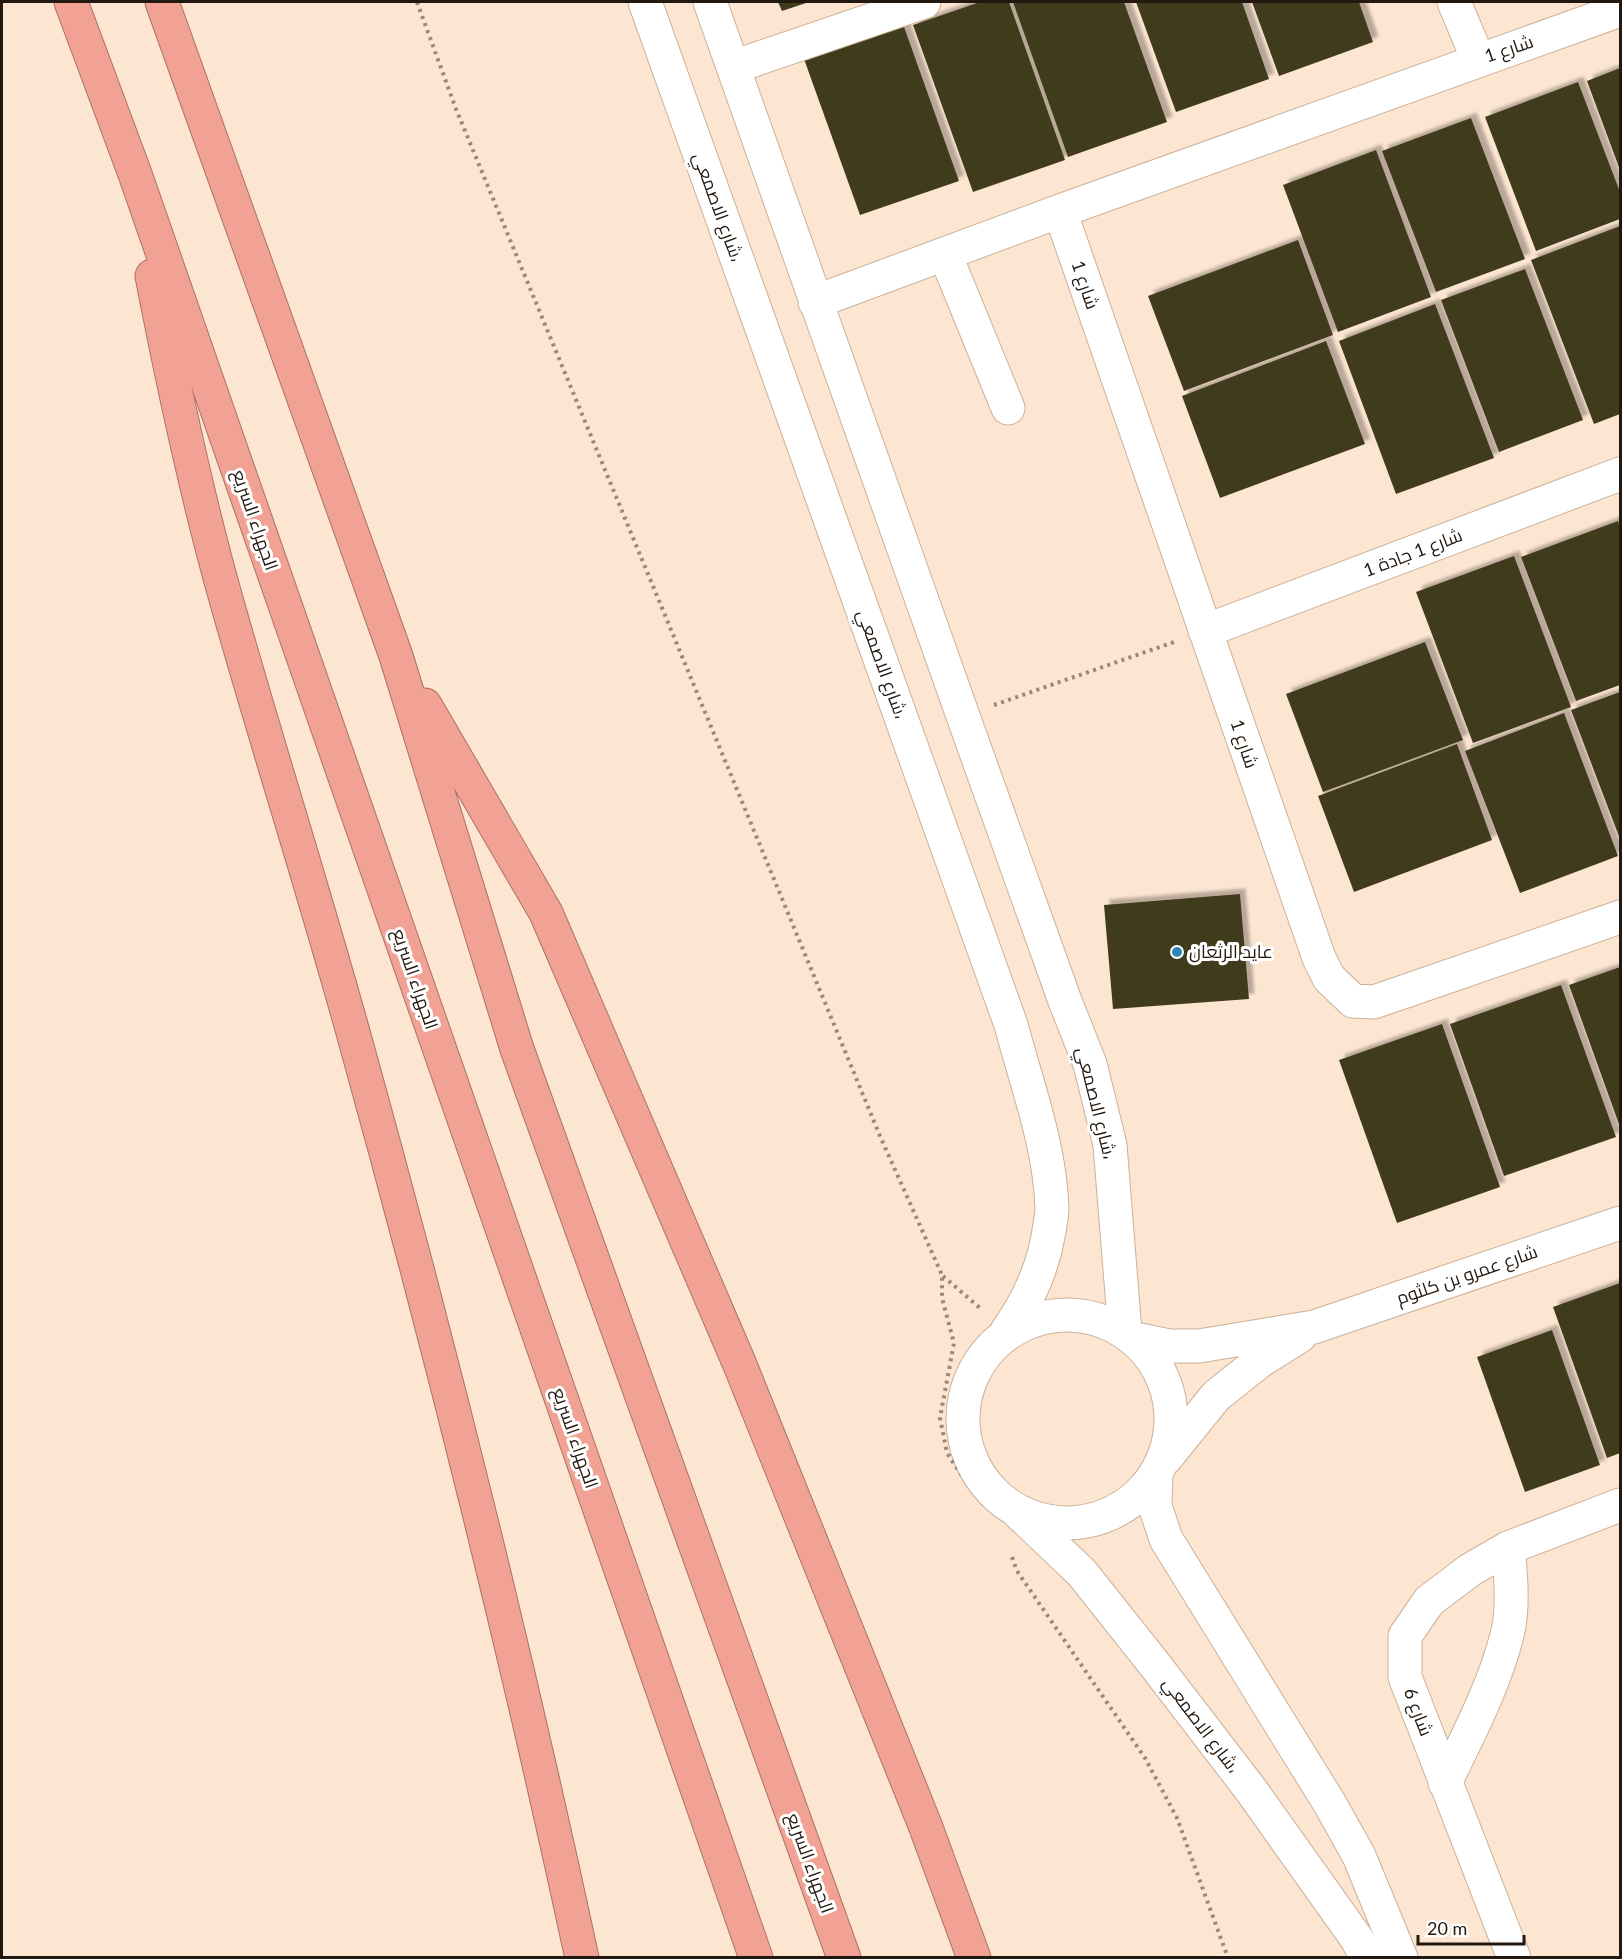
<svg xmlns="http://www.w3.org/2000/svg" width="1622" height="1959" viewBox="0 0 1622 1959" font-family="Lato,Cairo,sans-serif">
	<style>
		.building { fill: #413b1e; filter: url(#shadow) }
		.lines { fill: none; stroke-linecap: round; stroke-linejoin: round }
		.minor-casing { stroke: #ccb199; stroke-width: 35 }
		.highway-casing { stroke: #a97265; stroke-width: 35 }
		.path { stroke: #9a897a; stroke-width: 4; stroke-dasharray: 3 4.5; stroke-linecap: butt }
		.minor { stroke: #fff; stroke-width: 33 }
		.highway { stroke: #f2a294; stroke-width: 33 }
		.poi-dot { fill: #2c87b4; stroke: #fff; stroke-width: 2 }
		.labels { text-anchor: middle; stroke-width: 6; stroke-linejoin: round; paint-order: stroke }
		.street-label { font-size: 18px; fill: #22180f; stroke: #fff }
		.poi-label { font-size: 18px; fill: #22180f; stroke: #fff; text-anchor: start }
	</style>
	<defs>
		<filter id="shadow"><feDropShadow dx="5.5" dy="-5.5" stdDeviation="1.5" flood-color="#0004"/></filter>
	</defs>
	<rect width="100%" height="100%" fill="#fce5d1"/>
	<path class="building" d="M 778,2 L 809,2 L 782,11 Z
		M 980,2 L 1009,2 L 1065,160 L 973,192 L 913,25 Z
		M 1013,2 L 1124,2 L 1167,122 L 1068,157 Z
		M 1136,2 L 1242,2 L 1269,79 L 1176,112 Z
		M 1252,2 L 1359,2 L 1373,42 L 1279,76 Z
		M 903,24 L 959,181 L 860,215 L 804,59 Z
		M 1620,68 L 1620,170 L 1587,81 Z
		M 1578,82 L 1620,192 L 1620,219 L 1536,251 L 1485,117 Z
		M 1471,118 L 1525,259 L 1436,292 L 1382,151 Z
		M 1376,150 L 1431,297 L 1338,332 L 1283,185 Z
		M 1620,226 L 1620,414 L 1594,424 L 1531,260 Z
		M 1298,240 L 1333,335 L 1184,391 L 1148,296 Z
		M 1525,269 L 1583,420 L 1499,452 L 1441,300 Z
		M 1435,304 L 1494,458 L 1396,494 L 1339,341 Z
		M 1326,341 L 1365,444 L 1220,498 L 1182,396 Z
		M 1618,521 L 1620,528 L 1620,685 L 1576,701 L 1521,557 Z
		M 1514,556 L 1571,707 L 1473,743 L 1416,592 Z
		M 1425,642 L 1463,740 L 1323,792 L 1286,694 Z
		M 1620,692 L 1620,839 L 1571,710 Z
		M 1564,713 L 1618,856 L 1520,893 L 1465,751 Z
		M 1457,744 L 1492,840 L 1354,892 L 1318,796 Z
		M 1240,894 L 1249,999 L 1113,1009 L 1104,905 Z
		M 1620,967 L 1620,1127 L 1569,985 Z
		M 1561,985 L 1616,1137 L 1504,1176 L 1450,1024 Z
		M 1442,1024 L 1500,1187 L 1397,1223 L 1339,1060 Z
		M 1620,1283 L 1620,1453 L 1607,1458 L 1553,1307 Z
		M 1552,1330 L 1600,1465 L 1525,1492 L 1477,1357 Z"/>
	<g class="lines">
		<g class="minor-casing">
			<path id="minor" d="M 645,2 L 1011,1025 C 1027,1085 1050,1146 1052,1208 C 1052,1216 1050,1224 1049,1231 C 1043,1269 1029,1300 1007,1331
				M 710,2 L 963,716 L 1065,1001 L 1090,1064 L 1110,1145 L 1125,1332
				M 1454,2 L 1478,59
				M 733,67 L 924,2
				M 1060,211 L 1319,958 L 1329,978 L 1353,1001 L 1374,1002 L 1620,917
				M 945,254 L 1008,408
				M 815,302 L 1060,211 L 1620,10
				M 1205,631 L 1620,474
				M963 1419a104 104 0 1 1 208 0a104 104 0 1 1-208 0Z
				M 1135,1339 L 1169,1346 L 1199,1346 L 1314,1327 L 1620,1223
				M 1166,1458 L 1216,1396 L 1260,1361 L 1300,1336
				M 1156,1473 L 1155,1506 L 1166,1539 L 1330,1804 L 1359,1856 L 1401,1958
				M 1020,1514 L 1082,1573 L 1155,1665 L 1251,1790 L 1357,1939 L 1367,1958
				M 1445,1783 C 1468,1735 1494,1687 1507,1635 C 1514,1610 1511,1574 1508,1548
				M 1514,1958 L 1405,1677 L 1405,1636 L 1429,1601 L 1470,1570 L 1508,1548 L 1620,1505"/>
		</g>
		<g class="highway-casing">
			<path id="highway" d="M 71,2 L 135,174 L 756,1958
				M 162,2 L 396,656 L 517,1049 L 844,1958
				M 152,276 C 173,384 196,493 226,599 C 268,748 315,894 356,1043 C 440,1346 516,1651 582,1958
				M 425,705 L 546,913 L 740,1365 L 925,1825 L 974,1958"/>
		</g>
		<path class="path" d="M 417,2 L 456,109 L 880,1136 L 942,1275 L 942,1298 L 954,1343 L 940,1418 L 947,1453 L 967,1483 L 987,1508
			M 994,705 L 1174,642
			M 943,1276 L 980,1308
			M 1012,1557 L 1017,1571 L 1145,1758 L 1177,1818 L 1228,1958"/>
		<use href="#minor" class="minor"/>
		<use href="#highway" class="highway"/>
	</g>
	<circle class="poi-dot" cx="1177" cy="952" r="6"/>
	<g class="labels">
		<g class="street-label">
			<text transform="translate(1509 49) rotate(-19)" y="6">شارع 1</text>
			<text transform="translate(718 207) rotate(70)" y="6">شارع الاصمعي،</text>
			<text transform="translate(1085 285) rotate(71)" y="6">شارع 1</text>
			<text transform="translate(255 520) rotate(71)" y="6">الجهراء السريع</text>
			<text transform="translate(1413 553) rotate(-21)" y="6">شارع 1 جادة 1</text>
			<text transform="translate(882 664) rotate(70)" y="6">شارع الاصمعي،</text>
			<text transform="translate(1244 744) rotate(71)" y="6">شارع 1</text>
			<text transform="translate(415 979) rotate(71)" y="6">الجهراء السريع</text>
			<text transform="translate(1096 1103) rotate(76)" y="6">شارع الاصمعي،</text>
			<text transform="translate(1467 1275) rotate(-19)" y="6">شارع عمرو بن كلثوم</text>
			<text transform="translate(575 1438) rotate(71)" y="6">الجهراء السريع</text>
			<text transform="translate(1418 1712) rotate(69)" y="6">شارع 6</text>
			<text transform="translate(1201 1725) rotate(53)" y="6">شارع الاصمعي،</text>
			<text transform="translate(810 1863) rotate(70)" y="6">الجهراء السريع</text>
		</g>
		<g class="poi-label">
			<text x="1189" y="958">عايد الرثعان</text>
		</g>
	</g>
	<rect width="1622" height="1959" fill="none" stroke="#22180f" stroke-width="6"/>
	<path d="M1418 1935v9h106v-9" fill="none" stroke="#22180f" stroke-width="3"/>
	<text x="1427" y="1935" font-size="18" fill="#22180f" stroke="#ffffff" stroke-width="4.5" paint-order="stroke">20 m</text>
</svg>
